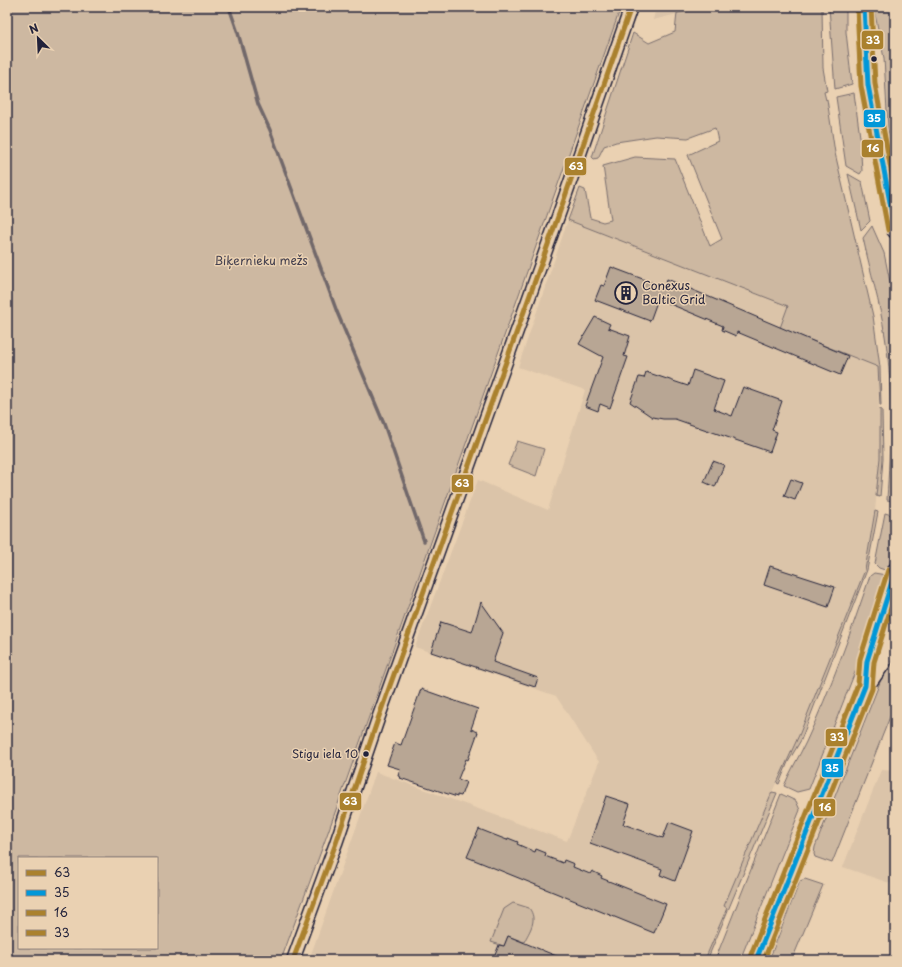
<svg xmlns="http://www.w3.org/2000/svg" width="902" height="967" viewBox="0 0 902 967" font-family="'Playpen Sans',sans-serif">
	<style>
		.built { fill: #dbc4a9 }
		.green { fill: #cdb8a1; stroke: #786d6e; fill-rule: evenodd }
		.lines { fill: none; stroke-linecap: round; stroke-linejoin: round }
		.stream { stroke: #71676a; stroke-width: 3.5 }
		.building { fill: #b8a694; stroke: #22223b }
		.street-casing { stroke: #22223b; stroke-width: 15 }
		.secondary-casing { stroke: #22223b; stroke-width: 20 }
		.street { stroke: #ead1b2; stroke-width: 12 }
		.secondary { stroke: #ead1b2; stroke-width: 17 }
		.bus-1-casing { stroke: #ead1b2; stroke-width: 8 }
		.bus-2-casing { stroke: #ead1b2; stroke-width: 8 }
		.bus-3-casing { stroke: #ead1b2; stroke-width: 8 }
		.bus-4-casing { stroke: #ead1b2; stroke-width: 8 }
		.bus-1 { stroke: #aa812e; stroke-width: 5 }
		.bus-2 { stroke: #0297d8; stroke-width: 5 }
		.bus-3 { stroke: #aa812e; stroke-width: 5 }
		.bus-4 { stroke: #aa812e; stroke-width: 5 }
		.bus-dot { fill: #22223b; stroke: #ead1b2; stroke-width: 1.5 }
		.labels { text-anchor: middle; stroke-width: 3; stroke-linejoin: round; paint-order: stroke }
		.bus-label { font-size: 11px; fill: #22223b; stroke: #ead1b2; text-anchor: end }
		.park-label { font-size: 12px; fill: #44404f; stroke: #ead1b2 }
		.poi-label { font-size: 12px; fill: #22223b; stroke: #ead1b2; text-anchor: start }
		.line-badge { stroke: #ead1b2; stroke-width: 1.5 }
		.badge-label { font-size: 11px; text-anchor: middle; font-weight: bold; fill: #fff }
	</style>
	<rect width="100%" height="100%" fill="#ead1b2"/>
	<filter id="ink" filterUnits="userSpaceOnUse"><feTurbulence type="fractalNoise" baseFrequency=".025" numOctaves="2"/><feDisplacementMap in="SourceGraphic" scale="8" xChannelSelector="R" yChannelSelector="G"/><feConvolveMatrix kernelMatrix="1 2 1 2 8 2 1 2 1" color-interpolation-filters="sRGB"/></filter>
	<g filter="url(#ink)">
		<path class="built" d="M 656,7 L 705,7 L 653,20 Z
			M 568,220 L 788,306 L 780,328 L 878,367 L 880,458 L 875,511 L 865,570 L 800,733 L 772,792 L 724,906 L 727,908 L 704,960 L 309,960 L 376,772 L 567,841 L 599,762 L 556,696 L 415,647 L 478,480 L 548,510 L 585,390 L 518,367 Z
			M 881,770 L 895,771 L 895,885 L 843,867 Z"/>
		<path class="green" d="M 7,7 L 621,7 L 327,835 L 281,960 L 7,960 ZM 19,858 L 157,858 L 157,948 L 19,948 Z
			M 705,7 L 822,7 L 823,68 L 827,91 L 824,92 L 826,100 L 827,99 L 835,153 L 873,316 L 880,367 L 881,405 L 880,405 L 878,367 L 780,328 L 788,306 L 568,220 L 580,188 L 585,190 L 590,218 L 603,222 L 611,220 L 603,166 L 635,157 L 675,159 L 710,246 L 722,239 L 688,155 L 718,141 L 715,128 L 688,138 L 656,136 L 616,142 L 604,146 L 598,158 L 594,159 L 592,157 L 633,33 L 649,43 L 675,32 L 677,13 Z
			M 829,7 L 846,7 L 846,32 L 852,84 L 835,89 Z
			M 875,7 L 895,7 L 895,171 L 888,129 L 884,58 L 875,14 Z
			M 854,93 L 860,137 L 862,171 L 860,174 L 846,166 L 836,97 Z
			M 848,174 L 862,182 L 870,221 L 861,230 Z
			M 872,226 L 884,253 L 895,306 L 895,504 L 893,504 L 893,501 L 887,500 C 890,446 894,390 885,336 C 880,304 870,270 863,238 Z
			M 880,409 L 882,410 L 883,459 L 880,497 L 876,496 L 880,458 Z
			M 517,441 L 544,449 L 536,476 L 508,465 Z
			M 875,511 L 878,512 L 867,570 L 801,740 L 788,762 L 779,784 L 777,783 L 800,733 L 865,570 Z
			M 885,513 L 895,516 L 895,540 L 888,571 L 879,568 L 875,564 Z
			M 874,573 L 886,575 L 870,634 L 809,789 L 797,792 L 784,786 C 790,771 799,757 806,742 C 831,688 851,632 870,576 Z
			M 895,644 L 895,704 L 832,863 L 815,857 L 814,854 L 815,847 Z
			M 772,792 L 777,793 L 708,958 L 706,957 L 727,908 L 724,906 Z
			M 781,794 L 796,801 L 800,810 L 740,960 L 715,960 Z
			M 805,879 L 823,885 L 792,960 L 769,960 L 800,881 Z
			M 513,903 L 529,908 C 538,920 530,930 524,942 L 508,936 L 504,946 L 491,942 L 504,909 Z"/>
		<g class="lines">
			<path class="stream" d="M 229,7 L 238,33 L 258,104 L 270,130 L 337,312 L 384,424 L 424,541"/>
		</g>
		<path class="building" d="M 611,267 L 664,287 L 667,279 L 848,356 L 840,375 L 737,332 L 736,336 L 722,330 L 723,326 L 658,299 L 650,321 L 595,300 L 601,285 L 604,286 Z
			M 595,317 L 610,324 L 608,328 L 630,336 L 624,356 L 628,357 L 610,408 L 600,404 L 598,411 L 585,406 L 603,357 L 579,344 Z
			M 693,370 L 724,381 L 714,409 L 732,416 L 743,387 L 782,401 L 772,430 L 777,432 L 770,452 L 675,419 L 663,419 L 652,417 L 630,402 L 639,377 L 644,378 L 646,372 L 688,386 Z
			M 713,461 L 724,465 L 715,487 L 704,482 Z
			M 791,479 L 802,483 L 795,500 L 784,496 Z
			M 770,566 L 835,587 L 828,607 L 764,585 Z
			M 481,602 L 503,633 L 493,662 L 538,678 L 535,687 L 431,652 L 441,622 L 472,632 Z
			M 421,689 L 478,709 L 471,729 L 478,732 L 468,760 L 466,759 L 458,779 L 466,782 L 461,796 L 457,795 L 457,797 L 400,778 L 401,777 L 398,776 L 400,769 L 387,765 L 395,743 L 401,745 Z
			M 606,796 L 630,804 L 623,824 L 663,838 L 669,822 L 693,831 L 675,881 L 660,875 L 662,869 L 590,843 Z
			M 479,829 L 507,840 L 508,838 L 518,842 L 517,844 L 535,852 L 536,849 L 546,853 L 545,856 L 563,863 L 564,860 L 574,864 L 573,867 L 590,874 L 592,871 L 602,876 L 601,878 L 666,904 L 654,933 L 467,857 Z
			M 508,936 L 566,960 L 493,960 L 499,945 L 504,946 Z"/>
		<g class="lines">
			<g class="street-casing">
				<path id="street" d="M 293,960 L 336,843 L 378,719 L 560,211 L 631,7"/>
			</g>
			<g class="secondary-casing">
				<path id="secondary" d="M 864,7 L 868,85 L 895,229
					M 865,684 L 867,661 L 895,572
					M 756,960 L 819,804 L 865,686 L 882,662 L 895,626"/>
			</g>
			<use href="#street" class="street"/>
			<use href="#secondary" class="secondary"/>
			<g class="bus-1-casing">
				<path id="bus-1" d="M 293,960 L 336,843 L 378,719 L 560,211 L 631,7"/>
			</g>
			<g class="bus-2-casing">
				<path id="bus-2" d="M 864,7 L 868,85 L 895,229
					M 756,960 L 865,686 L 867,661 L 895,572"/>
			</g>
			<g class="bus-3-casing">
				<path id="bus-3" d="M 857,7 L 861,86 L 888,230
					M 764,960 L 872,689 L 874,662 L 895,595"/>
			</g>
			<g class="bus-4-casing">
				<path id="bus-4" d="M 871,7 L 875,84 L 895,191
					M 750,957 L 858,684 L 860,659 L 888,570"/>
			</g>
			<use href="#bus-1" class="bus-1"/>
			<use href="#bus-2" class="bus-2"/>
			<use href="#bus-3" class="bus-3"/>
			<use href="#bus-4" class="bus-4"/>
		</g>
	</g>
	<defs>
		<g id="building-ring" transform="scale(1.15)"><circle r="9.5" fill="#ead1b2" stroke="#22223b" stroke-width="1.5"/><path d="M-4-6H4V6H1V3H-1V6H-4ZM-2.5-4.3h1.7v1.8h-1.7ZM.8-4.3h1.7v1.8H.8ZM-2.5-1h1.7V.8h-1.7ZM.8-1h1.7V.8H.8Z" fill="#22223b"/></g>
	</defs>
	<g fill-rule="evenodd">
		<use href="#building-ring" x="626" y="293"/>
	</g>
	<g class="bus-dot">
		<circle cx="874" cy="59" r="3.5"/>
		<circle cx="366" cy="754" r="3.5"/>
	</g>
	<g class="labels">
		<g class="bus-label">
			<text x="358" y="758">Stigu iela 10</text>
		</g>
		<g class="park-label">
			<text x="261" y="265">Biķernieku mežs</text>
		</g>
		<g class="poi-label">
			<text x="642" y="290">Conexus<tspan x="642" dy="14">Baltic Grid</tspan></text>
		</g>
	</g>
	<g class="line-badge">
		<rect x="861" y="30" width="23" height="20" rx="4" fill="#aa812e"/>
		<rect x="863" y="109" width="23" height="19" rx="4" fill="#0297d8"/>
		<rect x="861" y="139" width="23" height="19" rx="4" fill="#aa812e"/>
		<rect x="564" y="157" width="23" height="19" rx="4" fill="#aa812e"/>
		<rect x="451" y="474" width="23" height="19" rx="4" fill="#aa812e"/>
		<rect x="825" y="728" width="23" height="19" rx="4" fill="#aa812e"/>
		<rect x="821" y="758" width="23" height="20" rx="4" fill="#0297d8"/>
		<rect x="339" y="792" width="23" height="19" rx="4" fill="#aa812e"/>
		<rect x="813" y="798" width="23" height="19" rx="4" fill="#aa812e"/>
	</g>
	<g class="badge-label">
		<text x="873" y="44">33</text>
		<text x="874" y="122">35</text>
		<text x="873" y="152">16</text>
		<text x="576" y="170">63</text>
		<text x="462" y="487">63</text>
		<text x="837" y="741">33</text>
		<text x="832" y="772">35</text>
		<text x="350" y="805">63</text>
		<text x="825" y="811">16</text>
	</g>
	<rect width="902" height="967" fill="none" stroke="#ead1b2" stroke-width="24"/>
	<rect x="12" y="12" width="878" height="943" fill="none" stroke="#22223b" stroke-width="1.5" filter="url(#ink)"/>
	<rect x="18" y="857" width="140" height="92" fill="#ead1b2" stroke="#9a8b82"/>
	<rect x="26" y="870" width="20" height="6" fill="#aa812e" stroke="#9a8b82"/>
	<text x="54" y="877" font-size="12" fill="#22223b">63</text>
	<rect x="26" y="890" width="20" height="6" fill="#0297d8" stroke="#9a8b82"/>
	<text x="54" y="897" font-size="12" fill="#22223b">35</text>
	<rect x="26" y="910" width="20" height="6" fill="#aa812e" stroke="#9a8b82"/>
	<text x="54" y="917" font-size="12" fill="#22223b">16</text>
	<rect x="26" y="930" width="20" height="6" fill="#aa812e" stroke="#9a8b82"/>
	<text x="54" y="937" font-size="12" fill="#22223b">33</text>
	<g transform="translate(38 38) rotate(336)" stroke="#ead1b2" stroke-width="3" paint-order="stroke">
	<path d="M0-3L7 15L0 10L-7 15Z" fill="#22223b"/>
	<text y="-6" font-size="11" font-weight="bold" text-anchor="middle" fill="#22223b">N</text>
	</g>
</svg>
